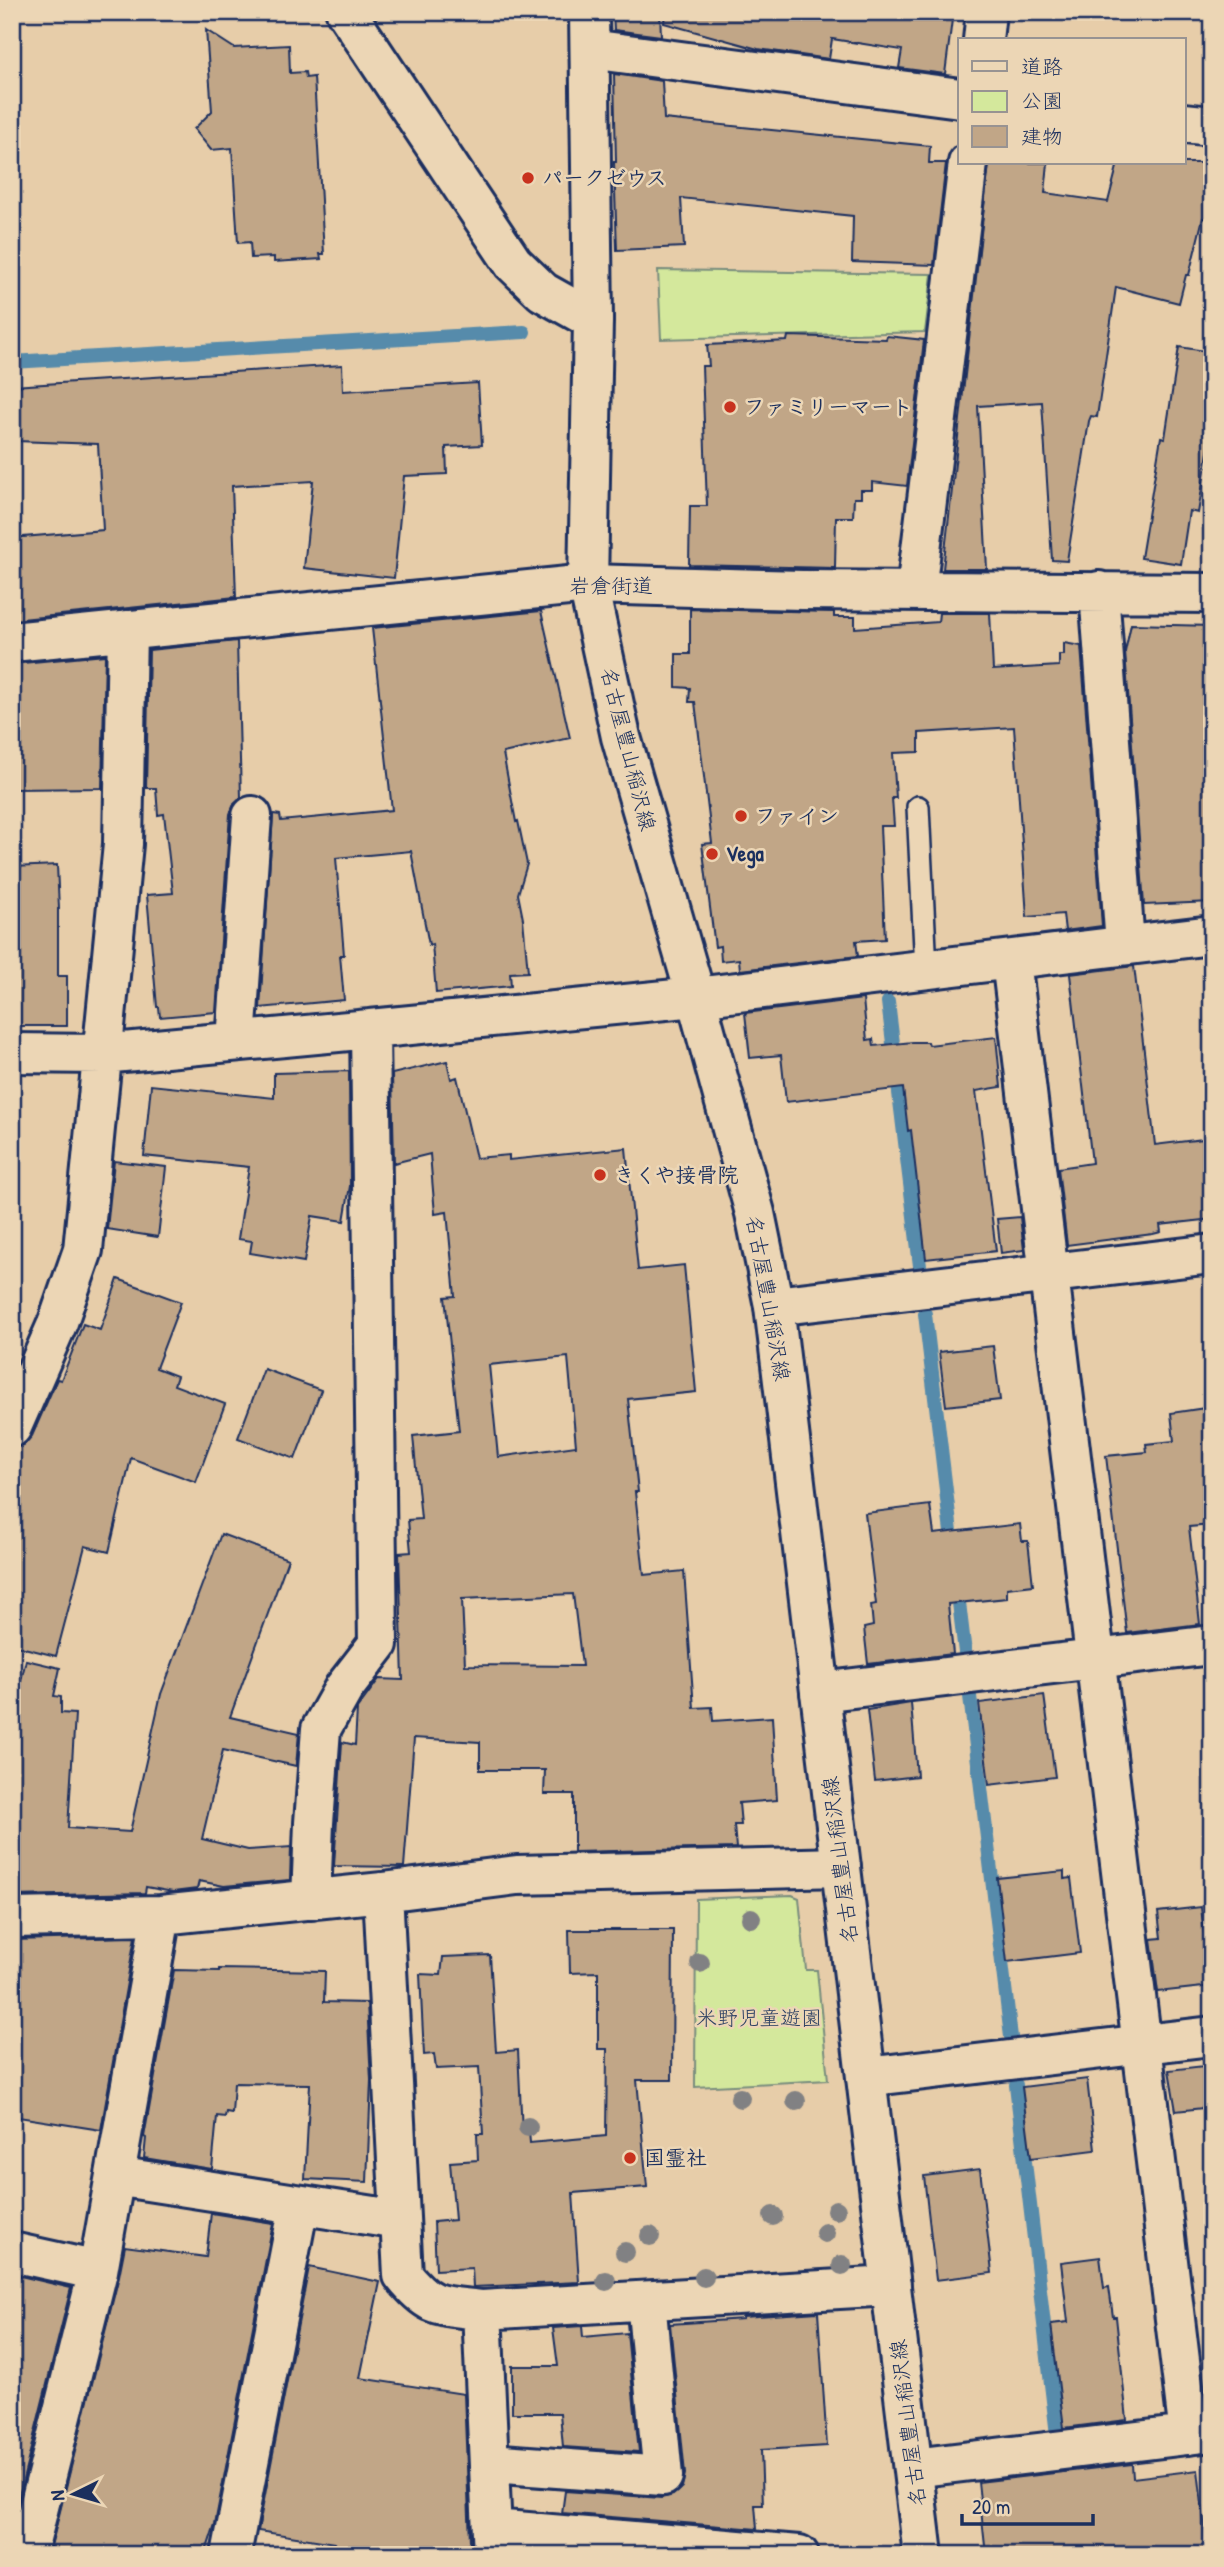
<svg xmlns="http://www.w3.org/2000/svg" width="1224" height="2567" viewBox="0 0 1224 2567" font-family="'Patrick Hand','Klee One',sans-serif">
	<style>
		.green { fill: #d4e89c; stroke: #788c7d; stroke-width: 2 }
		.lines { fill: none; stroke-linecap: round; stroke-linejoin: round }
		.stream { stroke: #568bab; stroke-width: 14 }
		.building { fill: #c1a687; stroke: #1b2f5e; stroke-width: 2; fill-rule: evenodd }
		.service-casing { stroke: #1b2f5e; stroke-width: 26 }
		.minor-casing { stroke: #1b2f5e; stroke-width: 44 }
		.secondary-casing { stroke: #1b2f5e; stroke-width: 44 }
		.service { stroke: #ecd6b5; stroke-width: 21 }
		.minor { stroke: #ecd6b5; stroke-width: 38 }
		.secondary { stroke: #ecd6b5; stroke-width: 38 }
		.tree { fill: #818183 }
		.poi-dot { fill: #c8321e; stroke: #ecd6b5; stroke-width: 2.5 }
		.labels { text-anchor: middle; stroke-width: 5; stroke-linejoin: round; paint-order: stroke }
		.poi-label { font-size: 21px; font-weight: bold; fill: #1b2f5e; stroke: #ecd6b5; text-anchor: start }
		.street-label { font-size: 21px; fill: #1b2f5e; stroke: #ecd6b5 }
		.park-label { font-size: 21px; fill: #2e4264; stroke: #ecd6b5 }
	</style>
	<rect width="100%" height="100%" fill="#e7cda9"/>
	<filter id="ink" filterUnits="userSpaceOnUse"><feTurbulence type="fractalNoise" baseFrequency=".0143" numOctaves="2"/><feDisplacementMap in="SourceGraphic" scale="14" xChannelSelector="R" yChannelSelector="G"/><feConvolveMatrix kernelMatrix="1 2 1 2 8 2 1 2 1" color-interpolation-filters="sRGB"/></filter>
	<g filter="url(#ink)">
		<path class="green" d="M 658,270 L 932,274 L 925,332 L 661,339 Z
			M 792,1895 L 799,1898 L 806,1970 L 817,1970 L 828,2080 L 695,2087 L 696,1899 Z"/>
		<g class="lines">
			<path class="stream" d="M 12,362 L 524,332
				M 888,1002 L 920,1266
				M 925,1314 L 953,1549
				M 957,1586 L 966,1661
				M 969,1688 L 1011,2037
				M 1016,2085 L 1057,2435"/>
		</g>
		<path class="building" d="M 613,12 L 660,12 L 661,36 L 614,30 Z
			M 665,12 L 953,12 L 945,74 L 899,68 L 902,50 L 832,39 L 829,59 L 758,49 L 664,23 Z
			M 206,30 L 234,48 L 289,45 L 290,73 L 305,72 L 306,78 L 314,77 L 324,254 L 320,254 L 321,259 L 274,262 L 274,257 L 251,258 L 250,242 L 238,243 L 232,148 L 211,150 L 194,129 L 212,111 Z
			M 614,74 L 662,81 L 664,119 L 930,146 L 929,163 L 946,163 L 934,265 L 852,262 L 853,216 L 681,198 L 684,247 L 617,250 L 614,162 L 616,162 Z
			M 989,163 L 1048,163 L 1045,193 L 1108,202 L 1118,163 L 1212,163 L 1212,220 L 1203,218 L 1189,275 L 1186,275 L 1179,303 L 1116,287 L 1097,417 L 1091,416 L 1089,421 L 1067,561 L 1052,560 L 1042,402 L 978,406 L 987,569 L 943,569 Z
			M 788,336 L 886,339 L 887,336 L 924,340 L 907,486 L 872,482 L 872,490 L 861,490 L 861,498 L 854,498 L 853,517 L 836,517 L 835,568 L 689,565 L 690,506 L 707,506 L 702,366 L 709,366 L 707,345 L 787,341 Z
			M 1179,347 L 1212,352 L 1212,428 L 1198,513 L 1189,511 L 1181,564 L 1141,558 L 1161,437 L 1165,438 Z
			M 342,365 L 343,391 L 478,383 L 482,445 L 446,447 L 447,474 L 404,476 L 394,578 L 304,568 L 313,481 L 232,486 L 236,597 L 12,620 L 12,538 L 103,530 L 98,444 L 16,441 L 13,386 Z
			M 690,609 L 834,612 L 834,617 L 855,617 L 855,628 L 938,622 L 939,613 L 990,613 L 993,670 L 1059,666 L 1059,655 L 1064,655 L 1064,643 L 1081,646 L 1102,926 L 1065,931 L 1063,914 L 1027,917 L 1014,727 L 919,733 L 919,752 L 893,753 L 896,798 L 892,798 L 894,826 L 880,826 L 885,939 L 856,941 L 858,956 L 740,970 L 739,959 L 721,961 L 720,946 L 715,947 L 702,844 L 712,843 L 695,702 L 689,702 L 690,688 L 676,687 L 676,654 L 690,654 Z
			M 541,611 L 570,738 L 503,753 L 516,822 L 518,821 L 527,864 L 518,894 L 523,919 L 528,972 L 510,973 L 511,986 L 436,993 L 432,944 L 429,945 L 411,851 L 336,858 L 344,955 L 340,955 L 344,1000 L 260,1008 L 273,814 L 280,815 L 281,821 L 392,810 L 372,628 Z
			M 1131,624 L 1212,626 L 1212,902 L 1144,905 L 1125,652 Z
			M 237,641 L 241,798 L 234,804 L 230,814 L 216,1012 L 160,1017 L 159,1007 L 157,1007 L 147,895 L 173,893 L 164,814 L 158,815 L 156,788 L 146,788 L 149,650 Z
			M 105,655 L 102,788 L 12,789 L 12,664 Z
			M 57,865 L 59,909 L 58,909 L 58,976 L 67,976 L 67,1026 L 12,1026 L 12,867 Z
			M 1134,966 L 1155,1145 L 1212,1138 L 1212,1219 L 1160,1225 L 1161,1232 L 1153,1234 L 1067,1245 L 1058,1168 L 1092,1163 L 1070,974 Z
			M 863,999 L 867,1040 L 873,1039 L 874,1046 L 913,1042 L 928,1042 L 929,1045 L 996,1037 L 1001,1087 L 976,1091 L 996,1251 L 926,1259 L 911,1130 L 908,1131 L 903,1088 L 786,1102 L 781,1055 L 750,1058 L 745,1013 Z
			M 447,1061 L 451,1079 L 457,1077 L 476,1158 L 509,1155 L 509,1160 L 626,1148 L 638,1270 L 684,1265 L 696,1392 L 628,1399 L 638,1492 L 635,1492 L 644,1575 L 684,1571 L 694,1708 L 712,1707 L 713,1721 L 772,1717 L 777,1800 L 739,1803 L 741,1825 L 734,1825 L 736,1848 L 574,1852 L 574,1794 L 544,1794 L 545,1770 L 480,1770 L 480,1742 L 414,1738 L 404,1867 L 334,1866 L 342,1742 L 355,1745 L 357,1709 L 379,1679 L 403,1680 L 399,1553 L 411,1552 L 408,1520 L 421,1519 L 413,1436 L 459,1431 L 445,1297 L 455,1296 L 447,1212 L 435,1214 L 430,1154 L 394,1163 L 392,1074 ZM 568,1357 L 576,1446 L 498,1457 L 489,1365 ZM 573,1594 L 582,1666 L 465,1665 L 462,1599 Z
			M 349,1071 L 350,1186 L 344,1221 L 312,1216 L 304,1262 L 250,1253 L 252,1241 L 238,1239 L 249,1167 L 144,1156 L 151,1085 L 274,1098 L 274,1073 Z
			M 114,1161 L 166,1167 L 158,1237 L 107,1229 Z
			M 1020,1217 L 1024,1250 L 1001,1253 L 997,1219 Z
			M 118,1279 L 181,1302 L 156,1368 L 177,1376 L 174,1385 L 225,1404 L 196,1482 L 131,1458 L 109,1552 L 85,1546 L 56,1656 L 12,1645 L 12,1449 L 24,1445 L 32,1436 L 57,1379 L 61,1380 L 83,1324 L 100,1330 Z
			M 993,1346 L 1000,1400 L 946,1406 L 939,1352 Z
			M 264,1369 L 321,1390 L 295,1459 L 238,1438 Z
			M 1212,1407 L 1212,1525 L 1189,1527 L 1200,1624 L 1127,1633 L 1106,1456 L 1147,1452 L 1146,1444 L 1174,1441 L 1171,1413 Z
			M 930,1505 L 934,1534 L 1020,1524 L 1022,1541 L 1028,1541 L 1033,1585 L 1007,1588 L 1007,1598 L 948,1604 L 953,1654 L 868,1664 L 864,1628 L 873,1626 L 871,1605 L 876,1604 L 865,1513 Z
			M 221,1534 L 288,1559 L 230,1717 L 299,1733 L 296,1766 L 223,1750 L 202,1839 L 248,1850 L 291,1847 L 290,1880 L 224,1886 L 199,1881 L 197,1889 L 173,1892 L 146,1887 L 145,1893 L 12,1896 L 12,1717 L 26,1660 L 60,1668 L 54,1696 L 61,1697 L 61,1713 L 75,1714 L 68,1828 L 130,1832 L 161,1694 Z
			M 1044,1695 L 1055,1777 L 989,1785 L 979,1703 Z
			M 911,1703 L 917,1776 L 875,1781 L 867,1710 Z
			M 1064,1871 L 1064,1879 L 1071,1878 L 1080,1953 L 1007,1962 L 997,1878 Z
			M 1201,1907 L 1204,1933 L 1212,1932 L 1212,1986 L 1158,1992 L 1151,1939 L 1161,1938 L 1158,1912 Z
			M 569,1930 L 673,1930 L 672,2080 L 637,2080 L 647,2187 L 573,2193 L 579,2282 L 473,2287 L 472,2268 L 436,2270 L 434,2222 L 455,2220 L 450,2162 L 478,2160 L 477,2134 L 483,2134 L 479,2067 L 436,2069 L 434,2054 L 424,2055 L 420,1974 L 441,1975 L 443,1957 L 490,1955 L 496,2052 L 518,2050 L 522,2132 L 529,2131 L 530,2143 L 606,2136 L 607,2049 L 598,2049 L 598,1972 L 570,1973 Z
			M 135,1937 L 101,2130 L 12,2116 L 12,1940 Z
			M 219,1969 L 325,1971 L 324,2002 L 367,2003 L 371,2080 L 367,2182 L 305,2179 L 310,2084 L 234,2083 L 232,2113 L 226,2112 L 225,2117 L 217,2116 L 212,2169 L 144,2158 L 146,2138 L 144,2137 L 174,1970 L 219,1971 Z
			M 1212,2065 L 1212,2107 L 1176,2111 L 1169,2070 Z
			M 1087,2079 L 1095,2150 L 1031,2158 L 1022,2087 Z
			M 980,2169 L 992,2273 L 936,2280 L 924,2176 Z
			M 211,2213 L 273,2223 L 215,2524 L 205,2555 L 64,2555 L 50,2551 L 119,2276 L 125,2246 L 206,2257 Z
			M 1100,2257 L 1104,2288 L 1109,2287 L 1113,2317 L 1116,2317 L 1127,2420 L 1064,2428 L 1051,2324 L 1068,2322 L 1061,2262 Z
			M 309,2267 L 380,2282 L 360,2378 L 464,2394 L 470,2541 L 468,2555 L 425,2555 L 388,2548 L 387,2555 L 375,2555 L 334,2549 L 335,2543 L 258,2531 Z
			M 12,2274 L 71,2288 L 12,2524 Z
			M 818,2312 L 827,2446 L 761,2450 L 763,2505 L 755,2505 L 757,2529 L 562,2513 L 565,2491 L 661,2498 L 673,2495 L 682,2487 L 685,2474 L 670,2324 L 743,2319 L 743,2317 Z
			M 582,2326 L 583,2337 L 627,2333 L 639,2452 L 563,2447 L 560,2413 L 512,2413 L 512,2366 L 558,2366 L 553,2328 Z
			M 1132,2464 L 1133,2478 L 1198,2470 L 1208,2555 L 986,2555 L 978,2482 Z"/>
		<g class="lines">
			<g class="service-casing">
				<path id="service" d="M 918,807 L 926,969"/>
			</g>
			<g class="minor-casing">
				<path id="minor" d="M 346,12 L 513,263 L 543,292 L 593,320
					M 983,40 L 986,12
					M 590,49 L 960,98
					M 1184,123 L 1212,126
					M 916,591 L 968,163
					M 1099,591 L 1125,945
					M 12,642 L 588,584 L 802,590 L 1212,593
					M 1011,960 L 1189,2435
					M 236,1041 L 252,816
					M 12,1053 L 102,1054 L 370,1029
					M 774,1306 L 1212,1254
					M 12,1427 L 58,1322 L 83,1250 L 123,844 L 127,630
					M 820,1692 L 1212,1645
					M 383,1892 L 403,2275 C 431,2310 440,2305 482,2310
					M 311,1900 L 314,1823 L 321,1729 L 344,1688 L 378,1644 L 370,1029 L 696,997 L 1212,935
					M 12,1918 L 161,1915 L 383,1892 L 517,1875 L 841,1867
					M 866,2077 L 1212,2036
					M 115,2176 L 400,2220
					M 12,2252 L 98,2271
					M 489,2463 L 663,2476 L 646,2301
					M 913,2468 L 1212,2432
					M 492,2529 L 799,2555
					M 27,2555 L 98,2271 L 161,1915
					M 231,2555 L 299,2205
					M 493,2555 L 482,2310 L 891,2286"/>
			</g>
			<g class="secondary-casing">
				<path id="secondary" d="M 589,12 L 593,320 L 588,584 L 621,737 L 696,997 L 755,1213 L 774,1306 L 923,2555"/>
			</g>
			<use href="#service" class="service"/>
			<use href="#minor" class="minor"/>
			<use href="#secondary" class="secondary"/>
		</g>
		<g class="tree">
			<circle cx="751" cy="1918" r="10"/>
			<circle cx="700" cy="1963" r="10"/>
			<circle cx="740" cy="2098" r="10"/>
			<circle cx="796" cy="2101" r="10"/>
			<circle cx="528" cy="2127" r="10"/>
			<circle cx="836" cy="2210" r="10"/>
			<circle cx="773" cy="2216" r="10"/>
			<circle cx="825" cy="2233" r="10"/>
			<circle cx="650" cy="2236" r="10"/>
			<circle cx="625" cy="2252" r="10"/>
			<circle cx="842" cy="2265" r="10"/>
			<circle cx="704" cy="2277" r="10"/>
			<circle cx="606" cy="2281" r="10"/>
		</g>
	</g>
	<g class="poi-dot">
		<circle cx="528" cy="178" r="7"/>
		<circle cx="730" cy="407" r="7"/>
		<circle cx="741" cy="816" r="7"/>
		<circle cx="712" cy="854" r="7"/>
		<circle cx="600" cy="1175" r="7"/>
		<circle cx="630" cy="2158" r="7"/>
	</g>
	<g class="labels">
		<g class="poi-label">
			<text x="542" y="185">パークゼウス</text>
			<text x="744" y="414">ファミリーマート</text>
			<text x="755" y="823">ファイン</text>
			<text x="726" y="861">Vega</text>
			<text x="614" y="1182">きくや接骨院</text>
			<text x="644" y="2165">国霊社</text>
		</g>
		<g class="street-label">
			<text x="611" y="593">岩倉街道</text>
			<text transform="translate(628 749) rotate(76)" y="7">名古屋豊山稲沢線</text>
			<text transform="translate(768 1298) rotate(80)" y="7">名古屋豊山稲沢線</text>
			<text transform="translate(840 1860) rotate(-97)" y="7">名古屋豊山稲沢線</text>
			<text transform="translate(908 2423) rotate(-97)" y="7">名古屋豊山稲沢線</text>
		</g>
		<g class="park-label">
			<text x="759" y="2025">米野児童遊園</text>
		</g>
	</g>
	<rect width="1224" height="2567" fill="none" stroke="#ecd6b5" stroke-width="42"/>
	<rect x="21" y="21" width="1182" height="2525" fill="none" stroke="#1b2f5e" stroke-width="2.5" filter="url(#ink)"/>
	<rect x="958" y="38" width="228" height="126" fill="#ecd6b5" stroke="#989392" stroke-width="2"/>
	<rect x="972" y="61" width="35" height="10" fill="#ecd6b5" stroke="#989392" stroke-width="2"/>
	<text x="1021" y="74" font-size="21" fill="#1b2f5e">道路</text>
	<rect x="972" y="91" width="35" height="21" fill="#d4e89c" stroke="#989392" stroke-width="2"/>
	<text x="1021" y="108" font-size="21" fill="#1b2f5e">公園</text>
	<rect x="972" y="126" width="35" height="21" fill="#c1a687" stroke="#989392" stroke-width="2"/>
	<text x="1021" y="144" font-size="21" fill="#1b2f5e">建物</text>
	<g transform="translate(74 2494) rotate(265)" stroke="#ecd6b5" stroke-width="5" paint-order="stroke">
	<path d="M0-5L12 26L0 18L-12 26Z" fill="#1b2f5e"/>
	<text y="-10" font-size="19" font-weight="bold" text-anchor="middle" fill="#1b2f5e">N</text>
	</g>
	<path d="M962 2514v10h131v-10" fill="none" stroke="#1b2f5e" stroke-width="3.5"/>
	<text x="972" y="2514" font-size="21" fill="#1b2f5e" stroke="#ecd6b5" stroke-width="5" paint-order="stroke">20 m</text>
</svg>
